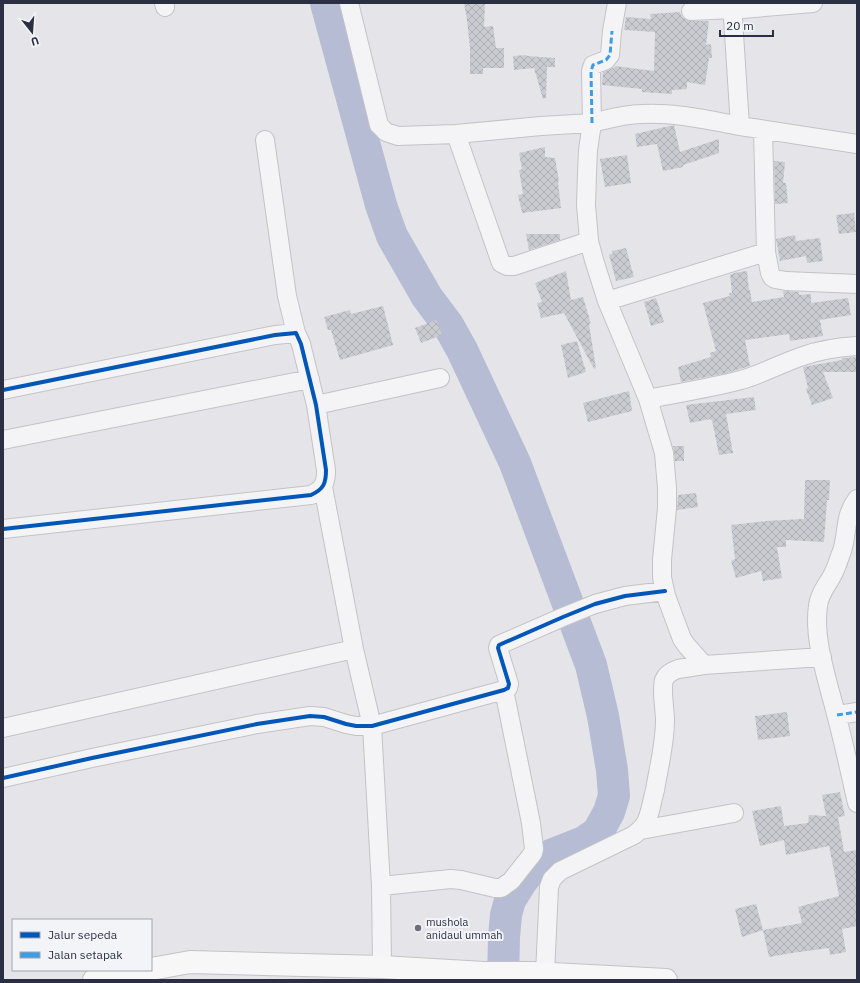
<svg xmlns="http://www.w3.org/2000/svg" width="860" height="983" viewBox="0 0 860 983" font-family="'IBM Plex Sans',sans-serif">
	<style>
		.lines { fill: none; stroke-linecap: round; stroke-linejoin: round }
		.river { stroke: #b5bcd3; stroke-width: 32 }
		.building { fill: url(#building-cross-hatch) }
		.street-casing { stroke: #c3c3c7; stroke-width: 20 }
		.secondary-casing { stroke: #c3c3c7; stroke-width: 24 }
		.street { stroke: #f4f4f6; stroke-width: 18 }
		.secondary { stroke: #f7f7f8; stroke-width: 22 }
		.quiet { stroke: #3d9de3; stroke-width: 3; stroke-dasharray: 6 3; stroke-linecap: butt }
		.cycleway-casing { stroke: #f3f4f8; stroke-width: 6 }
		.cycleway { stroke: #0057b8; stroke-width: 4 }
		.poi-dot { fill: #6c6f7d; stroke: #f3f4f8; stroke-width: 1.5 }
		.labels { text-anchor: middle; stroke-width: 4; stroke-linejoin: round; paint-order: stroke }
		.poi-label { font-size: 11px; fill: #2b2f43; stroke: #f3f4f8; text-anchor: start }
	</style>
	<defs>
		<pattern id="building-cross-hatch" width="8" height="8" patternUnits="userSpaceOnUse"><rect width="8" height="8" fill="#cacbd0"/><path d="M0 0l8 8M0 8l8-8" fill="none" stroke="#aeafb4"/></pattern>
	</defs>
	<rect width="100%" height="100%" fill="#e5e5e9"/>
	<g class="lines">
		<path class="river" d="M 326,3 L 381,205 L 392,236 L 427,297 L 448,325 L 462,350 L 515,463 L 591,665 L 603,716 L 612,770 L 614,796 L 609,812 L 598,832 L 584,842 L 551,855 L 535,865 L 522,881 L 510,900 L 506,915 L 504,937 L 503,980"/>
	</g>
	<path class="building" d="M 464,3 L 485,3 L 484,27 L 493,26 L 496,48 L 504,48 L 504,68 L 483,68 L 483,74 L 470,74 L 470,48 L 467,20 Z
		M 680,12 L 682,17 L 687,20 L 692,21 L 709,21 L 706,45 L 711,44 L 712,58 L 709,58 L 705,85 L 687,82 L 687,89 L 672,90 L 672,94 L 642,92 L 642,89 L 602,85 L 603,72 L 615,67 L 615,66 L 654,71 L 655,32 L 624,30 L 626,17 L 651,19 L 650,14 Z
		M 527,55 L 527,56 L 555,58 L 555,67 L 547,67 L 546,98 L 543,99 L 534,68 L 514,70 L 513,56 Z
		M 674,125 L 680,152 L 719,139 L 719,153 L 683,165 L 683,167 L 663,171 L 657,144 L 637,147 L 635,134 Z
		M 545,147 L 545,157 L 555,158 L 559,181 L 558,182 L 561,208 L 522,213 L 518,195 L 523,194 L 519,170 L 522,169 L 519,153 Z
		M 627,155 L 631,183 L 605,187 L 600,159 Z
		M 774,161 L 785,162 L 783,183 L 786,183 L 788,203 L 775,204 Z
		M 854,213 L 856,232 L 839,234 L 836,215 Z
		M 526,234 L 560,234 L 560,240 L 529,250 Z
		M 795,235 L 796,241 L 820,238 L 823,261 L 807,263 L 806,256 L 780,261 L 776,239 Z
		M 626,248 L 634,277 L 616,281 L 609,255 L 613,253 L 612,251 Z
		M 566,271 L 571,300 L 583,297 L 591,324 L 589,324 L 596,368 L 594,369 L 564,313 L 541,318 L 537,303 L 542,302 L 535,283 Z
		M 747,271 L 749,290 L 750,290 L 752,302 L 784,297 L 783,291 L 799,292 L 799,295 L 811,294 L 811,303 L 848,298 L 851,315 L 820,320 L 823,336 L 790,341 L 789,334 L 745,340 L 750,366 L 727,373 L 681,382 L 678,367 L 711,357 L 710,353 L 716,351 L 703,303 L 730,296 L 729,293 L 732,293 L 730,275 L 734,273 Z
		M 656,298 L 664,322 L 651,326 L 644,302 Z
		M 383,306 L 393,345 L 340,360 L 331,330 L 328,330 L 324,317 L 350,310 L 351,314 Z
		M 436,320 L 442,335 L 421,343 L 415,328 Z
		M 577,341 L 586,372 L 568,378 L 561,345 Z
		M 857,357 L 857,372 L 823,372 L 833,398 L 812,405 L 806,389 L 808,388 L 803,367 L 842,360 L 842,358 Z
		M 629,391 L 632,411 L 588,422 L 583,403 Z
		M 754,397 L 756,410 L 726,414 L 733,453 L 719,455 L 712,420 L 710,420 L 710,419 L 690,423 L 686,405 Z
		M 673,446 L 684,446 L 684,461 L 675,461 Z
		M 805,480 L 830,480 L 829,500 L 827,500 L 824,542 L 786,540 L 786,547 L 777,547 L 782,578 L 763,581 L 761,571 L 736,578 L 731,561 L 735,559 L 731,525 L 766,521 L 804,519 Z
		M 696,493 L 698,507 L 677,510 L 678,495 Z
		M 787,712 L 790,736 L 758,740 L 755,716 Z
		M 840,792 L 845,816 L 838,817 L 844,852 L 857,850 L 857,926 L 842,929 L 846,952 L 830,955 L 829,948 L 792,953 L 769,957 L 763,930 L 802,923 L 798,907 L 839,896 L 829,846 L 786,855 L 784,840 L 760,846 L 752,811 L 781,806 L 784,826 L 808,823 L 809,815 L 826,816 L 822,795 Z
		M 756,904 L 763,930 L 742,937 L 735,909 Z"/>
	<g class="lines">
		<g class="street-casing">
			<path id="street" d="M 164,3 L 165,7
				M 349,3 L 379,125 L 386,132 L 398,136 L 456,134 L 541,126 L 592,123 L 591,71 L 593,65 L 606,60 L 610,55 L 612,31 L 617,3
				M 732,3 L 740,126 L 857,144
				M 742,9 L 813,3
				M 691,11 L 732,9
				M 763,130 L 766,252 L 770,273 L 772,277 L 775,279 L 786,281 L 857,284
				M 456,134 L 501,263 L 507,266 L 514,266 L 589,241
				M 265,140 L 287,296 L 296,333
				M 607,301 L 766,252
				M 3,390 L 275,335 L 296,333 L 301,344 L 316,405 L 326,470 C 326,483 324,489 311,495 L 3,529
				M 648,399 C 679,393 710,388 741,380 C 762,374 782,363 803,356 C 820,350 839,347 857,346
				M 316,405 L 440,378
				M 3,440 L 310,379
				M 323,487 L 354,649 L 372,726 L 381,886 L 382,967
				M 857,499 C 844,516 848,532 842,551 C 839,558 837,567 833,574 C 828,584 819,594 818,606 C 813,639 828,682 836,714 C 844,743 850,773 857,803
				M 704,665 L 687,646 L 682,639 L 666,596 L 662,577 L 662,560 L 667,508 L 667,488 L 664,453 L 648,399 L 607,301 L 594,260 L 589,241 L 586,205 L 587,173 L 588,150 L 592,123 C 609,119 624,114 641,114 C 674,112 708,120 740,126
				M 837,715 L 857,712
				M 3,728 L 354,649
				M 3,778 L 92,758 L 257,724 L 310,716 L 324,717 L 346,724 L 356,726 L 372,726 L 504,690 L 508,688 L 509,684 L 498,648 L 499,645 L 563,617 L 595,604 L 625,596 L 665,591
				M 641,830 L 734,813
				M 381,886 L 451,879 L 461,880 L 495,888 L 501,888 L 511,881 L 530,857 L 533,853 L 534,849 L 531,823 L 504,690
				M 545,974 L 549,887 L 552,879 L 560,871 L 634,835 C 639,831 643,828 646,822 C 651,812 652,800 655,790 C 659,766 665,744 665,720 C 665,710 661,689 664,680 C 666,675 672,671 678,669 L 704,665 L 822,657"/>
		</g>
		<g class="secondary-casing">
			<path id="secondary" d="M 151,969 L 190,962 L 382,967 L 484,973 L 533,973 L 666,980
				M 94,980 L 148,970"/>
		</g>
		<use href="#street" class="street"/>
		<use href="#secondary" class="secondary"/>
		<path class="quiet" d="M 592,123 L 591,71 L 593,65 L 606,60 L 610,55 L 612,31
			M 837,715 L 857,712"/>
		<g class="cycleway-casing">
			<path id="cycleway" d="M 3,390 L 275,335 L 296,333 L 301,344 L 316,405 L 326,470 C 326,483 324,489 311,495 L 3,529
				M 3,778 L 92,758 L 257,724 L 310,716 L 324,717 L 346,724 L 356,726 L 372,726 L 504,690 L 508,688 L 509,684 L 498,648 L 499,645 L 563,617 L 595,604 L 625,596 L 665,591"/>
		</g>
		<use href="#cycleway" class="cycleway"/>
	</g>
	<circle class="poi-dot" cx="418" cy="928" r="4"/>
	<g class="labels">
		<g class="poi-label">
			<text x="426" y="926">mushola<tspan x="426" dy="13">anidaul ummah</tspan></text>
		</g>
	</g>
	<rect width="860" height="983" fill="none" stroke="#2b2f43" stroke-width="8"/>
	<rect x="12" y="919" width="140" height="52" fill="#f3f4f8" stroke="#a3a5b0"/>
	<rect x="20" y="932" width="20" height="6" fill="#0057b8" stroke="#a3a5b0"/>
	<text x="48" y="939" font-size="12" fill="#2b2f43">Jalur sepeda</text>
	<rect x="20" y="952" width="20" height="6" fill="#3d9de3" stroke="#a3a5b0"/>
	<text x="48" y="959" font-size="12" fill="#2b2f43">Jalan setapak</text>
	<g transform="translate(32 32) rotate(163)" stroke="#f3f4f8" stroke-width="3" paint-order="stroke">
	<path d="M0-3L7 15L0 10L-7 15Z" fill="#2b2f43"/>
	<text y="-6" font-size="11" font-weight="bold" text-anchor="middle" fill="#2b2f43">U</text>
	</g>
	<path d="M720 30v6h53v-6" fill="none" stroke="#2b2f43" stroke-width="2"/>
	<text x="726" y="30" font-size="12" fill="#2b2f43" stroke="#f3f4f8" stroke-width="3" paint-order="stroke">20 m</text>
</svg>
